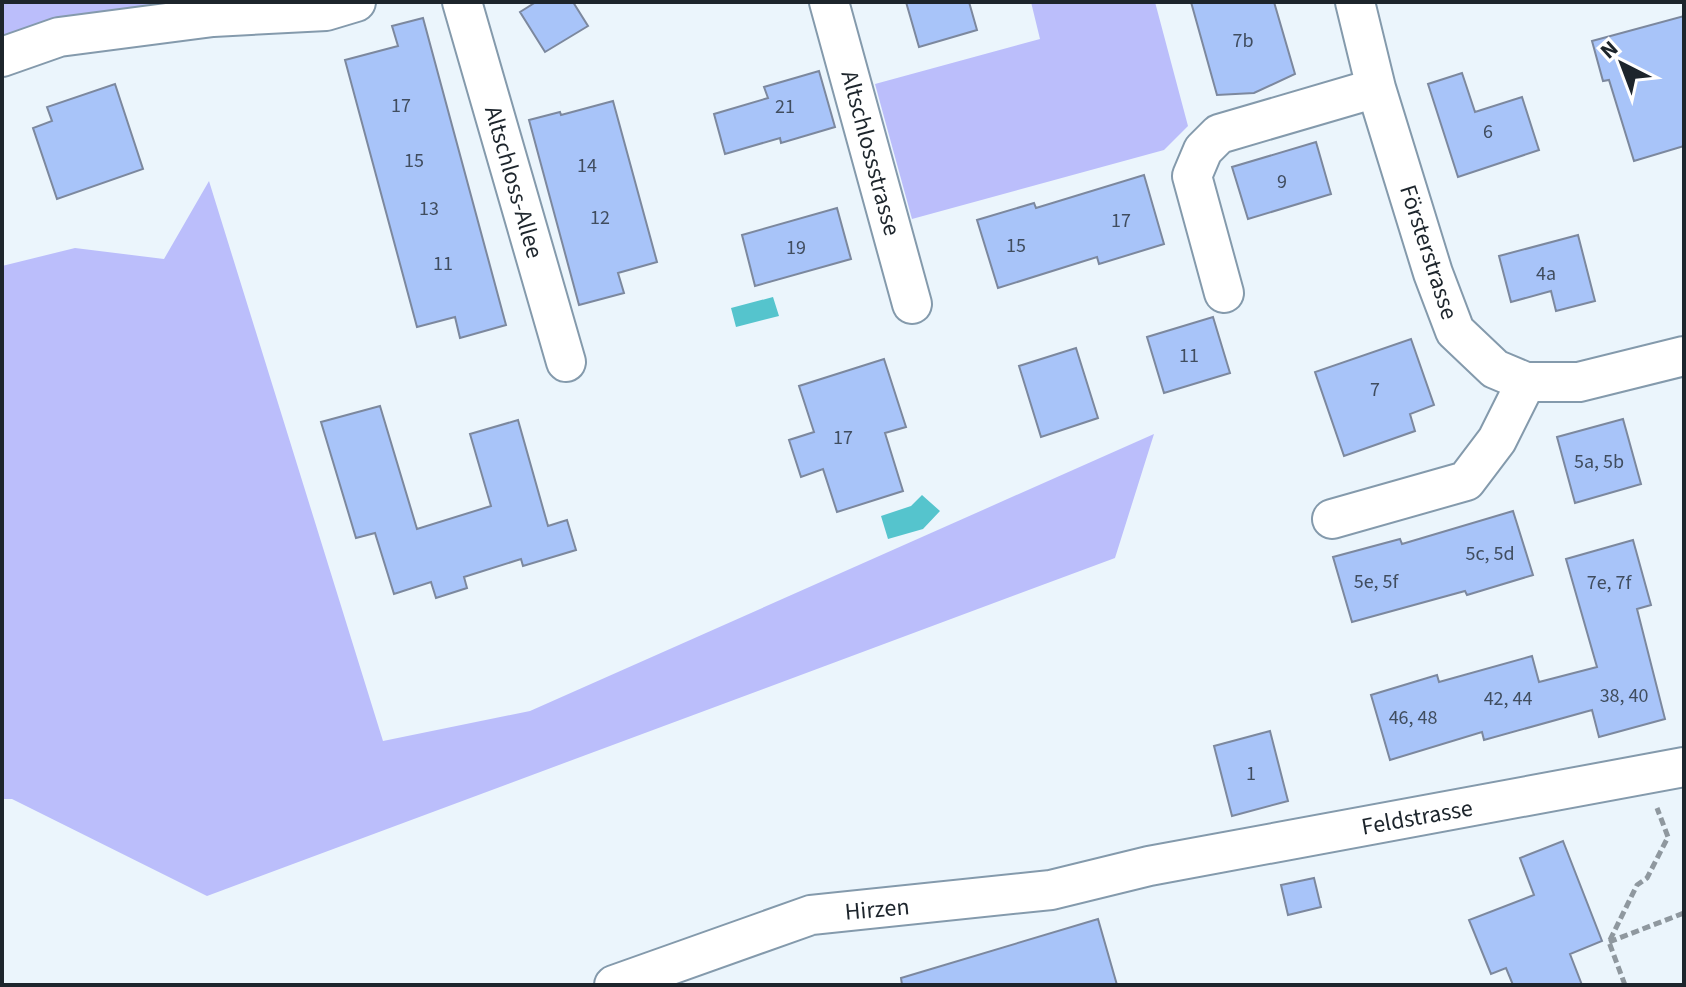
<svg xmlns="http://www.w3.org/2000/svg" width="1686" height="987" viewBox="0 0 1686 987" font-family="'Source Sans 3',sans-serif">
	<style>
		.green { fill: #bbbefb }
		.water { fill: #55c4cd }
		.building { fill: #a8c4f9; stroke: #7c889e; stroke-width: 2 }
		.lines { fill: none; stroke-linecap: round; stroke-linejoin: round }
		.minor-casing { stroke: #849aac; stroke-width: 42 }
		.path { stroke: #8f989f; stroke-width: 5; stroke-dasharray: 8 4; stroke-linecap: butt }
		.minor { stroke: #fff; stroke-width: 38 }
		.labels { text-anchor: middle; stroke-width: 6; stroke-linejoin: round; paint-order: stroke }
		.number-label { font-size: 20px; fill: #404d5f }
		.street-label { font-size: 24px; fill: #1d252c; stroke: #fff }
	</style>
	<rect width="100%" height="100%" fill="#ebf5fc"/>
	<path class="green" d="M 2,2 L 209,2 L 2,57 Z
		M 1031,2 L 1155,2 L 1188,126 L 1164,150 L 912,219 L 875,84 L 1040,39 Z
		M 209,181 L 383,741 L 530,711 L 1154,434 L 1115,558 L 207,896 L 12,799 L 2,799 L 2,266 L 75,248 L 164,259 Z"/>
	<path class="water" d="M 773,297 L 779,316 L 736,327 L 731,308 Z
		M 922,495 L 940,511 L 923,529 L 888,539 L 881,516 L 911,506 Z"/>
	<path class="building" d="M 536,2 L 573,2 L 588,26 L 545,52 L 520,12 Z
		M 906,2 L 969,2 L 977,30 L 919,47 Z
		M 1191,2 L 1274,2 L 1295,74 L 1254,93 L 1217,95 Z
		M 1684,16 L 1684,146 L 1634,161 L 1609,80 L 1603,81 L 1592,41 Z
		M 423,18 L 506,325 L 460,338 L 455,317 L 417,327 L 345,60 L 398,46 L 392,26 Z
		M 819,71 L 835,127 L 781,143 L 780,138 L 725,154 L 714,114 L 768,98 L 764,87 Z
		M 1462,73 L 1475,112 L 1522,97 L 1539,150 L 1458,177 L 1428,84 Z
		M 115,84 L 143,169 L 57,199 L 33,128 L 52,121 L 47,107 Z
		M 613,101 L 657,262 L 618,273 L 624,293 L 579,305 L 529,120 L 560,112 L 561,115 Z
		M 1316,142 L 1331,194 L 1248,219 L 1232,167 Z
		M 1144,175 L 1164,244 L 1099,264 L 1097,257 L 998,288 L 977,220 L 1034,203 L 1036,208 Z
		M 837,208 L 851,259 L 755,286 L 742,235 Z
		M 1578,235 L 1595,301 L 1556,311 L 1551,291 L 1511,302 L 1499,256 Z
		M 1213,317 L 1230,373 L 1164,393 L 1147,337 Z
		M 1411,339 L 1434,405 L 1410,414 L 1415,431 L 1344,456 L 1315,372 Z
		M 1076,348 L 1098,418 L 1041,437 L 1019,366 Z
		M 884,359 L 906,427 L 885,433 L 903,491 L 837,512 L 823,469 L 801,477 L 789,440 L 814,432 L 799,386 Z
		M 380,406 L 417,529 L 491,506 L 470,434 L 518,420 L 548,526 L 567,520 L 576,550 L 523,566 L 521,559 L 464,577 L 467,588 L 436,598 L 431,582 L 394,594 L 375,533 L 356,538 L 321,422 Z
		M 1623,419 L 1641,484 L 1575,503 L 1557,437 Z
		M 1513,511 L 1533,575 L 1467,595 L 1465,591 L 1352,622 L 1333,557 L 1400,539 L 1402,544 Z
		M 1633,540 L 1651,605 L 1637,609 L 1665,719 L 1599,737 L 1592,710 L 1484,740 L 1482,732 L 1390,760 L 1371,695 L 1437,675 L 1439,682 L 1532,656 L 1539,682 L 1597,667 L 1566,559 Z
		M 1270,731 L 1288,801 L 1232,816 L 1214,746 Z
		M 1563,841 L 1602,941 L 1570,954 L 1582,985 L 1513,985 L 1506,968 L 1491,974 L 1469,920 L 1534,895 L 1520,858 Z
		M 1314,878 L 1321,907 L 1288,915 L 1281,885 Z
		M 1098,919 L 1117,985 L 902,985 L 901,978 Z"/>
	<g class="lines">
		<g class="minor-casing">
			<path id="minor" d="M 462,2 L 566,362
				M 829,2 L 912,304
				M 1355,2 L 1376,88 L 1433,273 L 1455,331 L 1495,369 L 1526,382 L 1579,382 L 1684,356
				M 2,57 L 59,37 L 213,17 L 326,11 L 356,2
				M 1224,293 L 1192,176 L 1203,150 L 1219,134 L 1376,88
				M 1332,519 L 1466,481 L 1497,440 L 1526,382
				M 614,985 L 811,915 L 1051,890 L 1149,866 L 1684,767"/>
		</g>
		<path class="path" d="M 1609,942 L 1684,913
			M 1625,985 L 1609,942 L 1637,885 L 1647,878 L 1668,837 L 1657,808"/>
		<use href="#minor" class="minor"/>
	</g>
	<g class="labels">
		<g class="number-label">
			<text x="1243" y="47">7b</text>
			<text x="401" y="112">17</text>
			<text x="785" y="113">21</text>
			<text x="1488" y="138">6</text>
			<text x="414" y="167">15</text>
			<text x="587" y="172">14</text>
			<text x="1282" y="188">9</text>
			<text x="429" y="215">13</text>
			<text x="600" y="224">12</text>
			<text x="1121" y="227">17</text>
			<text x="1016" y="252">15</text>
			<text x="796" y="254">19</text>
			<text x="443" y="270">11</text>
			<text x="1546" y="280">4a</text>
			<text x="1189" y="362">11</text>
			<text x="1375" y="396">7</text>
			<text x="843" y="444">17</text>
			<text x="1599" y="468">5a, 5b</text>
			<text x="1490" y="560">5c, 5d</text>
			<text x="1376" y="588">5e, 5f</text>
			<text x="1609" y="589">7e, 7f</text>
			<text x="1624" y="702">38, 40</text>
			<text x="1508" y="705">42, 44</text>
			<text x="1413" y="724">46, 48</text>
			<text x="1251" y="780">1</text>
		</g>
		<g class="street-label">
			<text transform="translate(871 153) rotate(75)" y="8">Altschlossstrasse</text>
			<text transform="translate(514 182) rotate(74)" y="8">Altschloss-Allee</text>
			<text transform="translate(1429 252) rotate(72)" y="8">Försterstrasse</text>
			<text transform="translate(1417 817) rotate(-10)" y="8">Feldstrasse</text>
			<text transform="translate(877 909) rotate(-5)" y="8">Hirzen</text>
		</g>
	</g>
	<rect width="1686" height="987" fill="none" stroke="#1d252c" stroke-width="8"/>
	<g transform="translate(1622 64) rotate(318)" stroke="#ffffff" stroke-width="6" paint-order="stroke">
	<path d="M0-6L14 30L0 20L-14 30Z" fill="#1d252c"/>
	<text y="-12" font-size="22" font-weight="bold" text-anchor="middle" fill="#1d252c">N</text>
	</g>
</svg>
